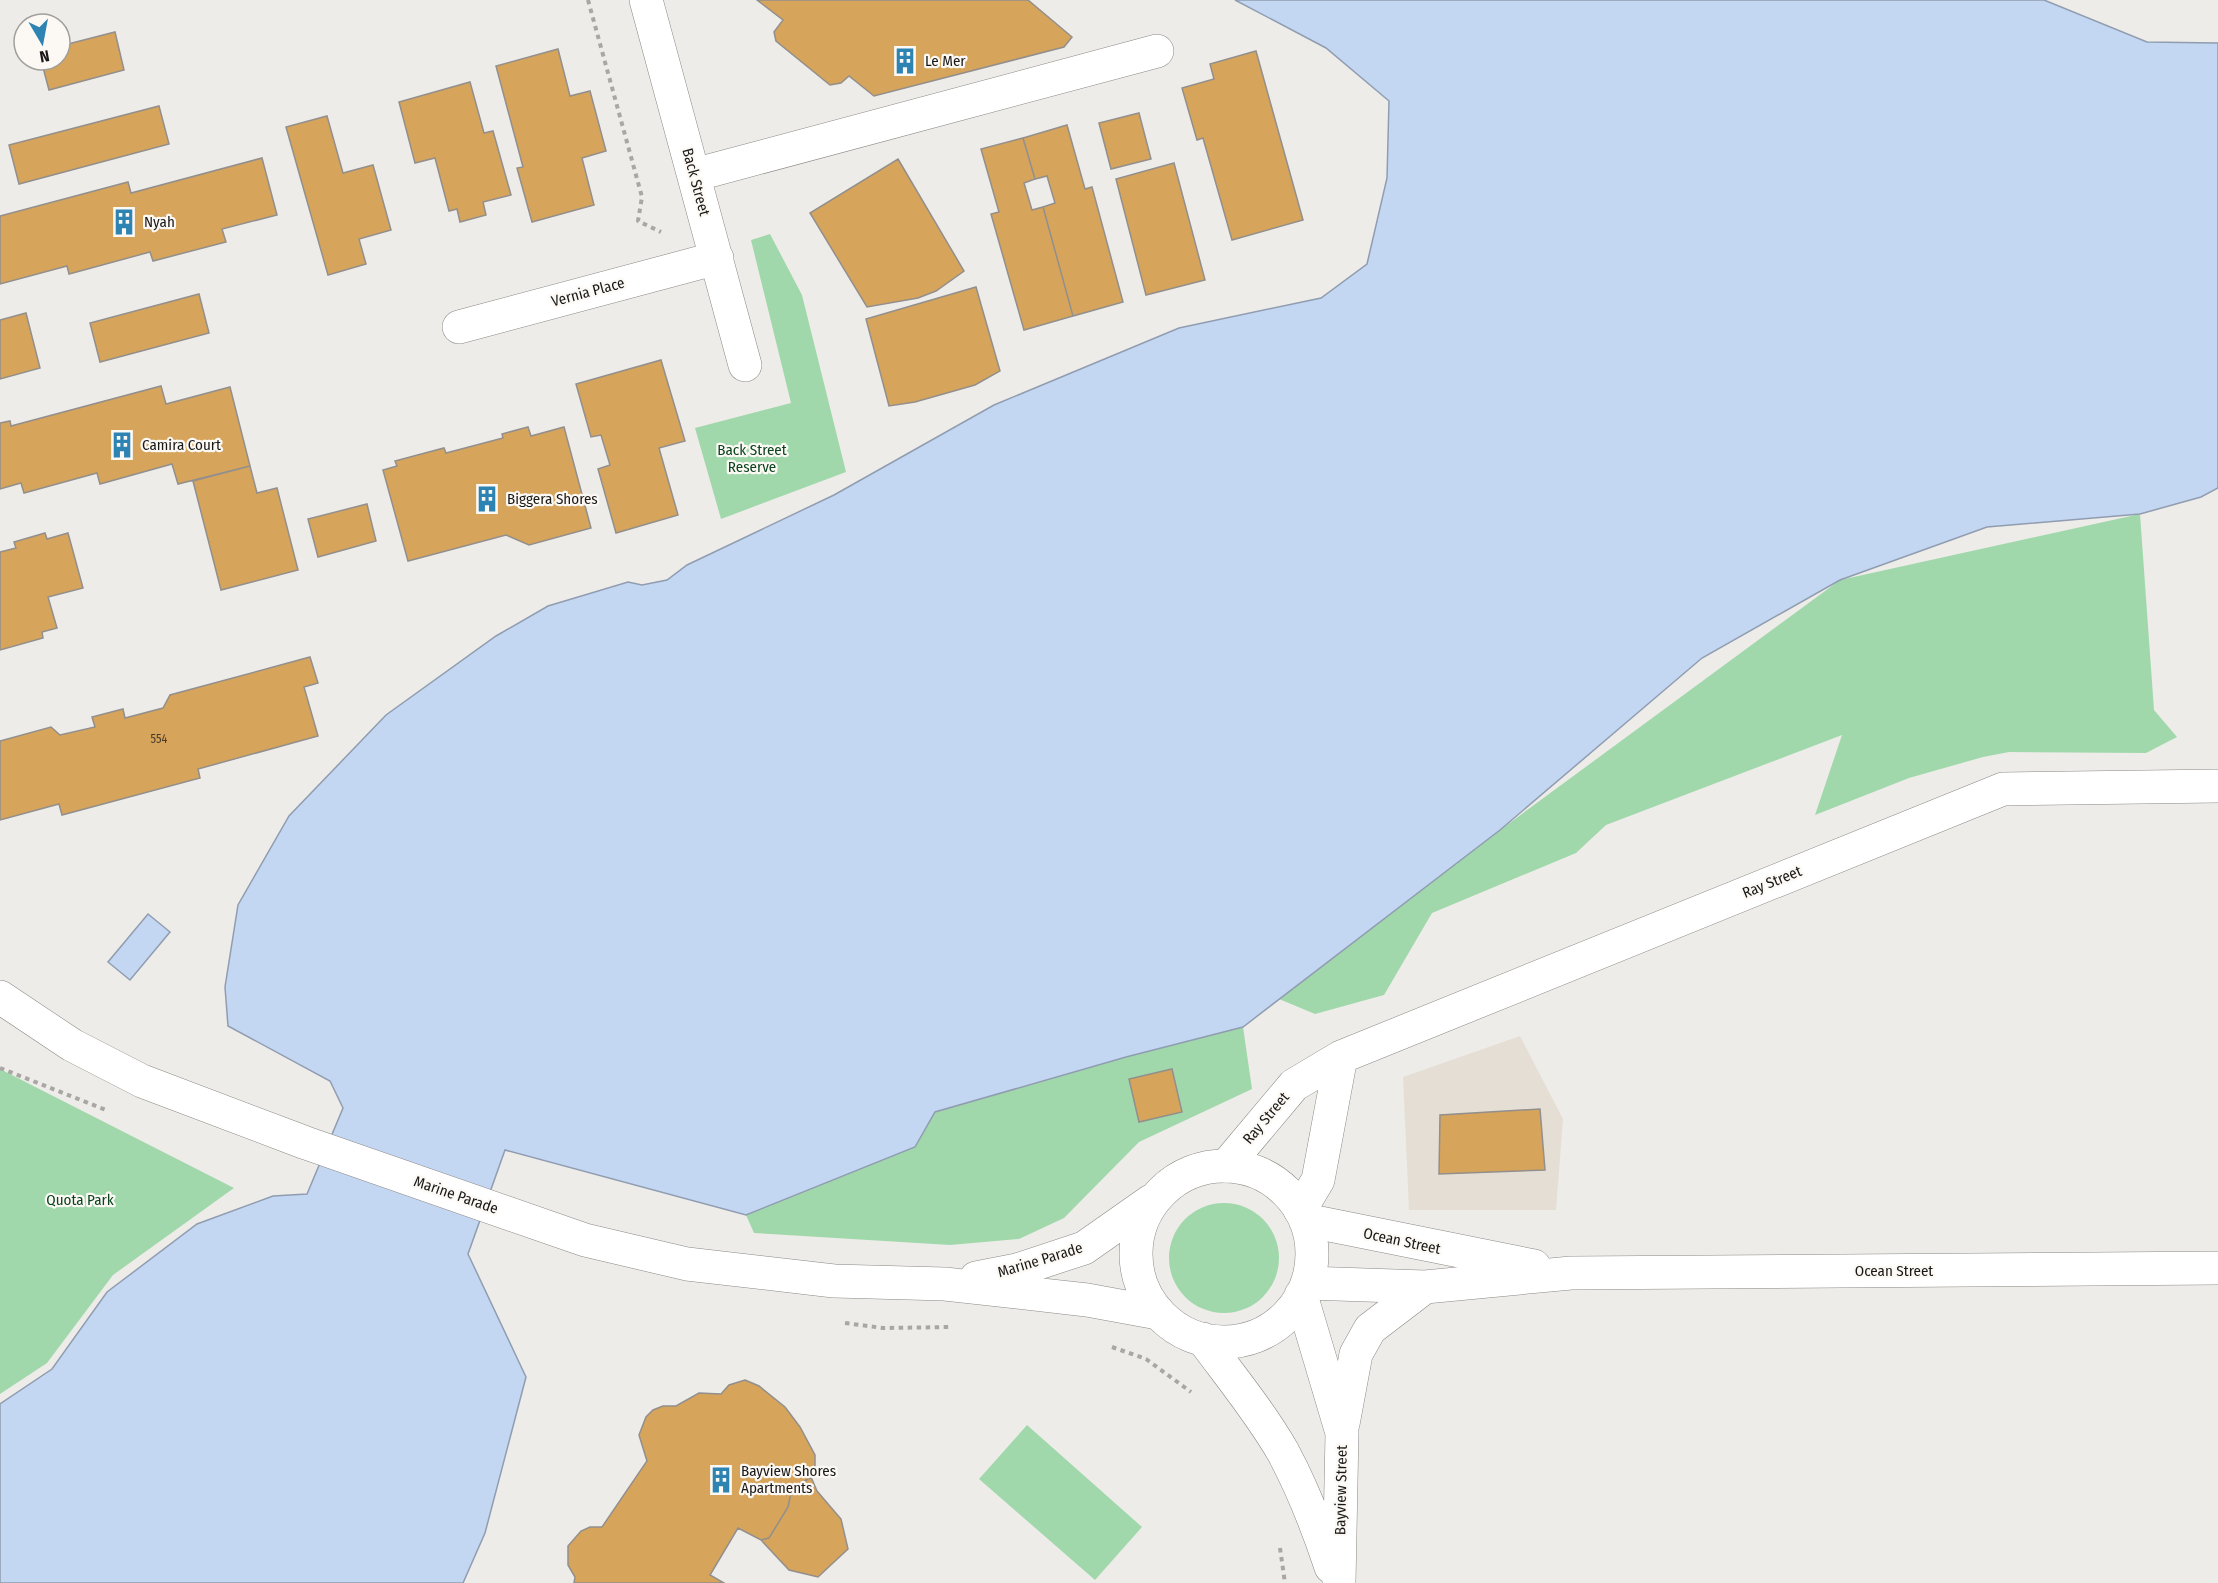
<svg xmlns="http://www.w3.org/2000/svg" width="2218" height="1583" viewBox="0 0 2218 1583" font-family="'Fira Sans Condensed',sans-serif">
	<style>
		.built { fill: #e5ded4 }
		.green { fill: #a0d8ac }
		.water { fill: #c3d6f2; stroke: #909db0; stroke-width: 1.5 }
		.building { fill: #d7a45b; stroke: #928f8c; stroke-width: 1.5 }
		.lines { fill: none; stroke-linecap: round; stroke-linejoin: round }
		.street-casing { stroke: #8b8986; stroke-width: 34 }
		.secondary-casing { stroke: #8b8986; stroke-width: 34 }
		.path { stroke: #a9a7a4; stroke-width: 4; stroke-dasharray: 4.5 4.5; stroke-linecap: butt }
		.street { stroke: #fff; stroke-width: 33 }
		.secondary { stroke: #fff; stroke-width: 33 }
		.labels { text-anchor: middle; stroke-width: 4.5; stroke-linejoin: round; paint-order: stroke }
		.number-label { font-size: 12px; fill: #483b28 }
		.poi-label { font-size: 15px; fill: #191817; stroke: #fcf9f5; text-anchor: start }
		.street-label { font-size: 15px; fill: #191817; stroke: #fcf9f5 }
		.park-label { font-size: 15px; fill: #0c4420; stroke: #fcf9f5 }
	</style>
	<rect width="100%" height="100%" fill="#eeece8"/>
	<path class="built" d="M 1520,1036 L 1563,1119 L 1556,1210 L 1409,1210 L 1403,1077 Z"/>
	<path class="green" d="M 770,234 L 802,295 L 846,472 L 721,519 L 695,428 L 791,403 L 751,240 Z
		M 2140,514 L 2154,710 L 2177,737 L 2146,753 L 2009,752 L 1983,757 L 1909,778 L 1815,815 L 1842,735 L 1606,825 L 1576,853 L 1432,913 L 1384,995 L 1315,1014 L 1279,999 L 1500,830 L 1840,580 Z
		M 1243,1027 L 1252,1089 L 1139,1142 L 1064,1218 L 1019,1239 L 950,1245 L 754,1233 L 746,1215 L 915,1147 L 935,1112 L 1126,1057 Z
		M 0,1069 L 234,1188 L 113,1275 L 47,1363 L 0,1394 Z
		M1169 1258a55 55 0 1 1 110 0a55 55 0 1 1-110 0Z
		M 1027,1425 L 1142,1527 L 1095,1580 L 979,1479 Z"/>
	<path class="water" d="M 1235,0 L 2044,0 L 2147,42 L 2218,43 L 2218,488 L 2201,497 L 2140,514 L 1987,527 L 1840,580 L 1702,658 L 1500,830 L 1243,1027 L 1126,1057 L 935,1112 L 915,1147 L 746,1215 L 505,1150 L 468,1254 L 526,1377 L 485,1533 L 463,1583 L 0,1583 L 0,1404 L 52,1369 L 107,1292 L 197,1224 L 273,1196 L 307,1194 L 343,1108 L 330,1081 L 228,1026 L 225,987 L 238,905 L 289,816 L 386,715 L 496,636 L 548,606 L 628,582 L 642,585 L 667,580 L 687,565 L 834,495 L 994,405 L 1179,328 L 1321,298 L 1367,264 L 1387,178 L 1389,101 L 1326,48 Z
		M 148,914 L 170,932 L 130,980 L 108,962 Z"/>
	<path class="building" d="M 757,0 L 1028,0 L 1072,37 L 1064,47 L 874,96 L 849,76 L 841,83 L 830,85 L 776,41 L 774,32 L 783,20 Z
		M 115,32 L 124,70 L 49,90 L 41,60 L 60,60 L 60,46 Z
		M 558,49 L 570,96 L 590,91 L 606,151 L 582,158 L 594,205 L 532,222 L 517,168 L 523,167 L 496,66 Z
		M 1256,51 L 1303,220 L 1232,240 L 1203,138 L 1197,140 L 1182,88 L 1214,79 L 1210,64 Z
		M 470,82 L 484,133 L 493,131 L 511,195 L 483,202 L 486,215 L 460,222 L 457,209 L 449,211 L 435,158 L 415,163 L 399,102 Z
		M 159,106 L 169,144 L 19,184 L 9,145 Z
		M 1139,113 L 1151,159 L 1111,169 L 1099,123 Z
		M 327,116 L 343,173 L 373,165 L 391,230 L 359,239 L 366,264 L 328,275 L 286,127 Z
		M 1067,125 L 1085,189 L 1092,187 L 1123,302 L 1073,316 L 1043,207 L 1055,203 L 1047,176 L 1035,179 L 1023,138 Z
		M 1023,138 L 1035,179 L 1024,183 L 1032,210 L 1043,207 L 1073,316 L 1024,330 L 991,214 L 999,212 L 981,149 Z
		M 262,158 L 277,215 L 222,229 L 226,242 L 153,261 L 150,252 L 69,274 L 67,266 L 0,284 L 0,216 L 128,182 L 131,193 Z
		M 898,159 L 964,271 L 936,291 L 918,298 L 867,307 L 810,213 Z
		M 1174,163 L 1205,280 L 1146,295 L 1116,179 Z
		M 976,287 L 1000,371 L 975,385 L 915,402 L 889,406 L 866,319 Z
		M 199,294 L 209,333 L 100,362 L 90,323 Z
		M 26,313 L 40,368 L 0,379 L 0,320 Z
		M 661,360 L 685,441 L 659,448 L 678,515 L 616,533 L 598,469 L 610,465 L 601,435 L 591,437 L 576,384 Z
		M 161,386 L 166,404 L 230,387 L 250,466 L 178,484 L 172,464 L 100,484 L 97,473 L 24,493 L 21,483 L 0,489 L 0,423 L 10,421 L 11,426 Z
		M 528,427 L 531,436 L 564,427 L 591,528 L 529,545 L 506,535 L 408,561 L 383,470 L 397,466 L 395,461 L 444,448 L 446,453 L 503,438 L 502,434 Z
		M 250,466 L 257,493 L 277,488 L 298,570 L 221,590 L 193,481 Z
		M 367,504 L 376,541 L 318,557 L 308,519 Z
		M 45,533 L 47,539 L 68,533 L 83,588 L 48,597 L 57,628 L 42,632 L 43,638 L 0,650 L 0,552 L 16,548 L 14,542 Z
		M 310,657 L 318,683 L 304,687 L 318,736 L 198,769 L 200,778 L 62,815 L 59,804 L 0,820 L 0,741 L 51,727 L 60,735 L 95,727 L 92,717 L 123,709 L 125,718 L 163,708 L 170,695 Z
		M 1172,1069 L 1182,1112 L 1139,1122 L 1129,1079 Z
		M 1540,1109 L 1545,1170 L 1439,1174 L 1440,1115 Z
		M 745,1380 L 759,1386 L 785,1407 L 800,1427 L 815,1455 L 815,1471 L 804,1483 L 792,1488 L 788,1507 L 769,1538 L 761,1540 L 738,1528 L 710,1575 L 724,1583 L 574,1583 L 575,1577 L 568,1565 L 568,1546 L 581,1531 L 590,1527 L 602,1527 L 647,1461 L 639,1435 L 646,1417 L 653,1410 L 663,1406 L 676,1406 L 699,1393 L 721,1394 L 729,1385 Z
		M 811,1477 L 817,1491 L 841,1519 L 848,1549 L 818,1577 L 789,1570 L 761,1540 L 769,1538 L 788,1507 L 792,1488 Z"/>
	<g class="lines">
		<g class="street-casing">
			<path id="street" d="M 646,0 L 745,365
				M 694,175 L 1157,51
				M 459,327 L 717,258
				M 1226,1166 L 1294,1085 L 1341,1057 L 2003,789 L 2218,786
				M 1300,1210 L 1318,1180 L 1341,1057"/>
		</g>
		<g class="secondary-casing">
			<path id="secondary" d="M 0,997 L 72,1045 L 142,1081 L 306,1143 L 585,1240 L 687,1264 L 834,1281 L 945,1284 L 1087,1300 L 1158,1313
				M1136 1254a88 88 0 1 1 176 0a88 88 0 1 1-176 0Z
				M 1305,1220 L 1534,1266
				M 976,1278 L 1017,1270 L 1084,1248 L 1151,1201
				M 1307,1283 L 1425,1287 L 1571,1273 L 2218,1268
				M 1301,1295 L 1342,1433 L 1339,1583
				M 1203,1339 C 1230,1376 1260,1412 1283,1452 C 1303,1489 1318,1528 1331,1567
				M 1343,1424 L 1356,1354 L 1370,1329 L 1425,1287"/>
		</g>
		<path class="path" d="M 588,0 L 642,197 L 638,221 L 661,232
			M 0,1068 L 106,1110
			M 845,1323 L 883,1328 L 952,1327
			M 1112,1347 L 1146,1359 L 1191,1392
			M 1280,1548 L 1285,1583"/>
		<use href="#street" class="street"/>
		<use href="#secondary" class="secondary"/>
	</g>
	<defs>
		<g id="building-bare" transform="scale(2.07)"><path d="M-4-6H4V6H1V3H-1V6H-4ZM-2.5-4.3h1.7v1.8h-1.7ZM.8-4.3h1.7v1.8H.8ZM-2.5-1h1.7V.8h-1.7ZM.8-1h1.7V.8H.8Z" fill="#2d83b2" stroke="#fcf9f5" stroke-width="2.5" paint-order="stroke"/></g>
	</defs>
	<g fill-rule="evenodd">
		<use href="#building-bare" x="905" y="61"/>
		<use href="#building-bare" x="124" y="222"/>
		<use href="#building-bare" x="122" y="445"/>
		<use href="#building-bare" x="487" y="499"/>
		<use href="#building-bare" x="721" y="1480"/>
	</g>
	<g class="labels">
		<g class="number-label">
			<text x="159" y="743">554</text>
		</g>
		<g class="poi-label">
			<text x="925" y="66">Le Mer</text>
			<text x="144" y="227">Nyah</text>
			<text x="142" y="450">Camira Court</text>
			<text x="507" y="504">Biggera Shores</text>
			<text x="741" y="1476">Bayview Shores<tspan x="741" dy="17">Apartments</tspan></text>
		</g>
		<g class="street-label">
			<text transform="translate(696 182) rotate(75)" y="5">Back Street</text>
			<text transform="translate(588 292) rotate(-15)" y="5">Vernia Place</text>
			<text transform="translate(1772 882) rotate(-22)" y="5">Ray Street</text>
			<text transform="translate(1266 1118) rotate(-50)" y="5">Ray Street</text>
			<text transform="translate(456 1195) rotate(19)" y="5">Marine Parade</text>
			<text transform="translate(1402 1241) rotate(12)" y="5">Ocean Street</text>
			<text transform="translate(1040 1260) rotate(-17)" y="5">Marine Parade</text>
			<text x="1894" y="1276">Ocean Street</text>
			<text transform="translate(1341 1490) rotate(-89)" y="5">Bayview Street</text>
		</g>
		<g class="park-label">
			<text x="752" y="455">Back Street<tspan x="752" dy="17">Reserve</tspan></text>
			<text x="80" y="1205">Quota Park</text>
		</g>
	</g>
	<g transform="translate(42 42) rotate(170)"><circle r="28" fill="#fcf9f5" stroke="#a19f9c" stroke-width="1.5"/>
	<path d="M0-4.5L10 22L0 15L-10 22Z" fill="#2d83b2"/>
	<text y="-9" font-size="16" font-weight="bold" text-anchor="middle" fill="#191817">N</text>
	</g>
</svg>
